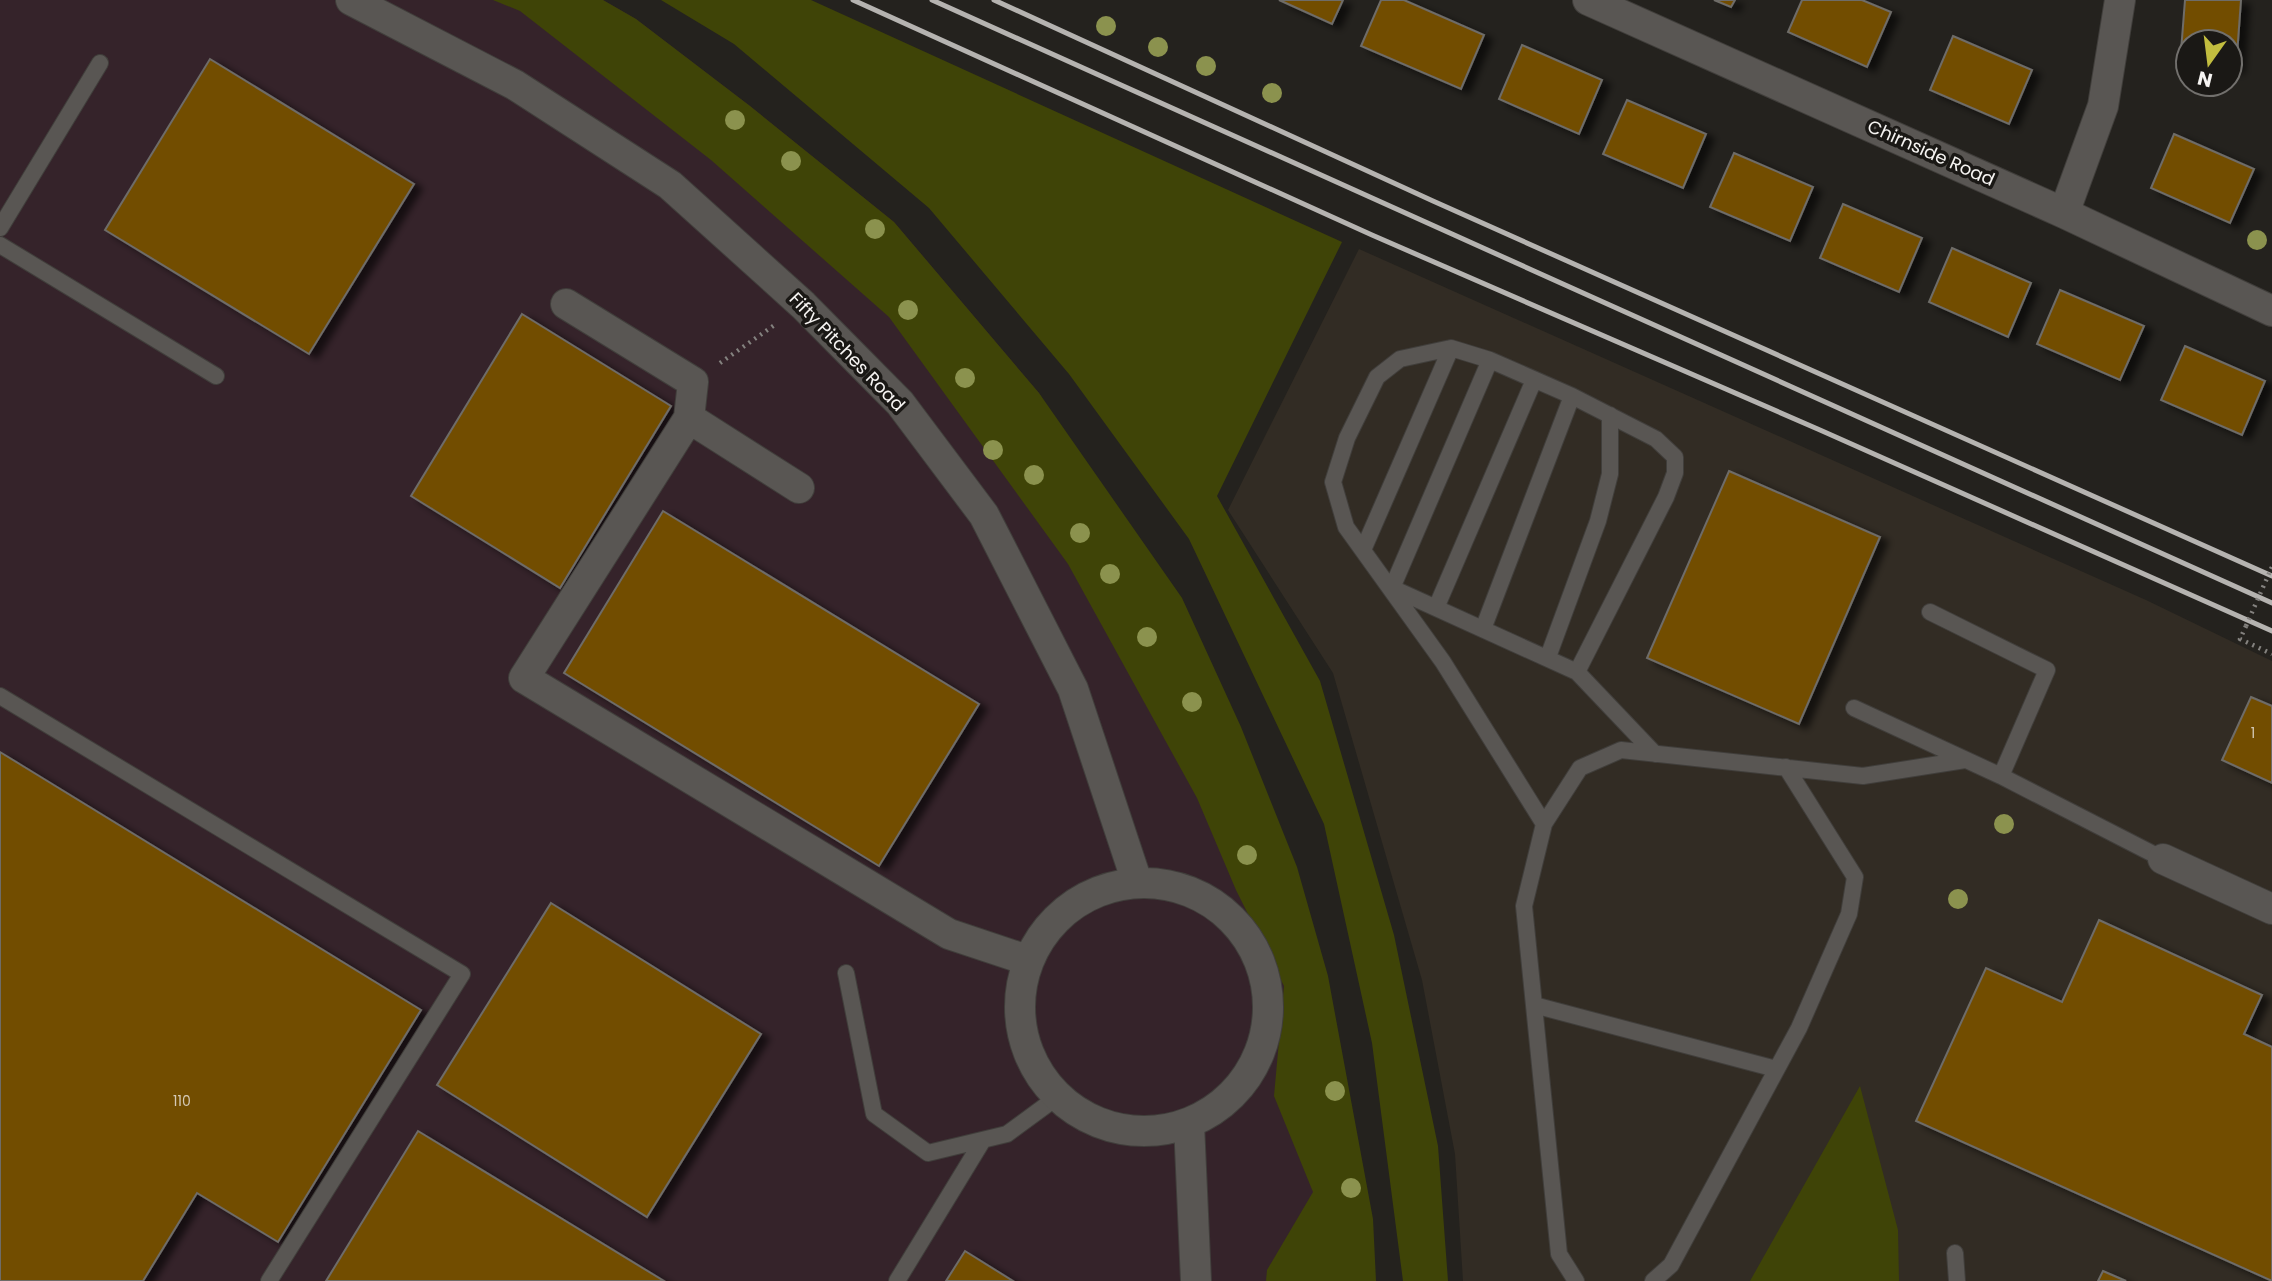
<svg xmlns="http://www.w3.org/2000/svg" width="2272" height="1281" viewBox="0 0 2272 1281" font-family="Poppins,sans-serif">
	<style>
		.commercial { fill: #35232a }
		.built { fill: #322c24 }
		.green { fill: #3f4407 }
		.building { fill: #724d06; stroke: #6e6c68; stroke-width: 2; filter: url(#shadow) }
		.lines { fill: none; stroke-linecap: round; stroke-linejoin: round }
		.service-casing { stroke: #403e3b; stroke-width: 18 }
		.minor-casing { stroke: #403e3b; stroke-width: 32 }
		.path { stroke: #84827f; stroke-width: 4.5; stroke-dasharray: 2 5; stroke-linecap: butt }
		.service { stroke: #595653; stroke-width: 16 }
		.minor { stroke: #595653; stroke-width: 30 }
		.rail { stroke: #b5b3b0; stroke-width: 5 }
		.path-bridge { stroke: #84827f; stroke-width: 4.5; stroke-dasharray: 2 5; stroke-linecap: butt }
		.tree { fill: #8b924e }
		.labels { text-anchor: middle; stroke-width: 7; stroke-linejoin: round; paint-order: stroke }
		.number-label { font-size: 14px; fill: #d5cab7 }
		.street-label { font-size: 18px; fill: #f6f4f2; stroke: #1a1815 }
	</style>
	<defs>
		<filter id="shadow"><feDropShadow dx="8" dy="4.5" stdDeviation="3.5" flood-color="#0009"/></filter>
	</defs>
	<rect width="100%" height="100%" fill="#24221e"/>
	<path class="commercial" d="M 0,0 L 603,0 L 636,19 L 750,106 L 894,222 L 1039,393 L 1163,601 L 1226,750 L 1358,1281 L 0,1281 Z"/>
	<path class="built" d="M 1359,249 L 2146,600 L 2272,661 L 2272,1281 L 1463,1281 L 1455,1154 L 1422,980 L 1333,673 L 1228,510 Z"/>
	<path class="green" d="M 493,0 L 603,0 L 636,19 L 750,106 L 894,222 L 1039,393 L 1182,598 L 1241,727 L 1297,867 L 1328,976 L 1373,1219 L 1376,1281 L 1266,1281 L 1267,1270 L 1313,1192 L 1274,1096 L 1284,986 L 1236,890 L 1197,798 L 1068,564 L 889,317 L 711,160 L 520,11 Z
		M 661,0 L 811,0 L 1342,242 L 1217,496 L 1320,681 L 1394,935 L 1438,1146 L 1448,1281 L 1403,1281 L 1372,1043 L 1324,824 L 1189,539 L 1069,374 L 929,208 L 734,44 Z
		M 1860,1086 L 1898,1230 L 1899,1281 L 1750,1281 Z"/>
	<path class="building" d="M 1279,0 L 1343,0 L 1332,24 Z
		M 1381,0 L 1404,0 L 1484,35 L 1461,89 L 1361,46 Z
		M 1714,0 L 1735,0 L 1731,7 Z
		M 1802,0 L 1862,0 L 1891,12 L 1867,67 L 1788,32 Z
		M 2185,0 L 2241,0 L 2236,69 L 2230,68 L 2230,42 L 2188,42 L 2188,65 L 2180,64 Z
		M 1953,36 L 2032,70 L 2009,124 L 1930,90 Z
		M 1522,45 L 1602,80 L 1579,134 L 1499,99 Z
		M 210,59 L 414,184 L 309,354 L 105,230 Z
		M 1627,100 L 1706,134 L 1683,188 L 1603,154 Z
		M 2174,134 L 2254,169 L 2230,223 L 2151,188 Z
		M 1734,153 L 1813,187 L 1790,241 L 1710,207 Z
		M 1843,204 L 1922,238 L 1899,292 L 1820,258 Z
		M 1952,248 L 2031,283 L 2008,337 L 1929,302 Z
		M 2060,290 L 2144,326 L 2120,380 L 2037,344 Z
		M 522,314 L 671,406 L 560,588 L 411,496 Z
		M 2185,346 L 2265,381 L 2242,435 L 2161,400 Z
		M 1729,471 L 1880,537 L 1799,724 L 1647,658 Z
		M 663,511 L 979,704 L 879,866 L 564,673 Z
		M 2251,697 L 2272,706 L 2272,783 L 2222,760 Z
		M 0,752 L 421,1010 L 278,1242 L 197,1193 L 143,1281 L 0,1281 Z
		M 551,903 L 761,1034 L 647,1217 L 437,1085 Z
		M 2099,920 L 2262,995 L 2244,1034 L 2272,1047 L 2272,1281 L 1916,1121 L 1986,968 L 2062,1002 Z
		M 418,1131 L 664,1281 L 326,1281 Z
		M 965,1251 L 1013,1281 L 946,1281 Z
		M 2103,1271 L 2126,1281 L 2098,1281 Z"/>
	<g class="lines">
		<g class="service-casing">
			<path id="service" d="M 0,228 L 100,63
				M 0,245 L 216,376
				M 1490,360 L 1392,588 L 1577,672 L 1655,754
				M 1363,550 L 1451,348
				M 1436,608 L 1534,380
				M 1930,612 L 2047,670 L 2001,776
				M 1483,629 L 1572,396
				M 1548,657 L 1598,521 L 1610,474 L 1610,415
				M 0,696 L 462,974 L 269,1281
				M 1854,708 L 2001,776 L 2163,859
				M 1544,824 L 1443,662 L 1346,527 L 1333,482 L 1347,438 L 1377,377 L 1400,359 L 1451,348 L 1490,360 L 1572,396 L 1656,439 L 1675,457 L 1675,473 L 1666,497 L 1577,672
				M 846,973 L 874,1114 L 928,1153 L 1007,1134 L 1056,1098
				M 1534,1005 L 1776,1069
				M 1955,1253 L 1957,1281
				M 897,1281 L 983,1140
				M 1576,1281 L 1559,1254 L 1524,906 L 1544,824 L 1580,768 L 1621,750 L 1863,776 L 1965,760
				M 1653,1281 L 1671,1265 L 1799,1028 L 1849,914 L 1855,877 L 1786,767"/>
		</g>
		<g class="minor-casing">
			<path id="minor" d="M 351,0 L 515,85 L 670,185 L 803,305 L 900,403 L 984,515 L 1073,689 L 1137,882
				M 1588,0 L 2064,213 L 2272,311
				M 2064,213 L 2103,106 L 2120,0
				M 566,304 L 693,382 L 689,418 L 524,678 L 949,934 L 1027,960
				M 689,418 L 799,488
				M 2163,859 L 2272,909
				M1020 1007a124 124 0 1 1 248 0a124 124 0 1 1-248 0Z
				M 1189,1124 L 1196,1281"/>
		</g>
		<path class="path" d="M 720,363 L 776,324
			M 2271,569 L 2272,567
			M 2246,626 L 2240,639 L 2272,654"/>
		<use href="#service" class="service"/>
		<use href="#minor" class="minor"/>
		<path class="rail" d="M 853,0 L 1372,235 L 1820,430 L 2272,631
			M 932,0 L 2272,603
			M 994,0 L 1433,201 L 2272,576"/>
		<path class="path-bridge" d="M 2246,626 L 2271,569"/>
	</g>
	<g class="tree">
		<circle cx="1106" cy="26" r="10"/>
		<circle cx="1158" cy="47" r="10"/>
		<circle cx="1206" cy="66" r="10"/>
		<circle cx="1272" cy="93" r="10"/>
		<circle cx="735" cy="120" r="10"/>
		<circle cx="791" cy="161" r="10"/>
		<circle cx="875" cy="229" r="10"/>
		<circle cx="2257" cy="240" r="10"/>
		<circle cx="908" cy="310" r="10"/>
		<circle cx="965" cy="378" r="10"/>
		<circle cx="993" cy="450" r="10"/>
		<circle cx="1034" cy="475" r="10"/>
		<circle cx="1080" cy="533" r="10"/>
		<circle cx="1110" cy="574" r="10"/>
		<circle cx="1147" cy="637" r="10"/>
		<circle cx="1192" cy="702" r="10"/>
		<circle cx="2004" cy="824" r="10"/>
		<circle cx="1247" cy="855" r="10"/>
		<circle cx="1958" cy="899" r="10"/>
		<circle cx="1335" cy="1091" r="10"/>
		<circle cx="1351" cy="1188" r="10"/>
	</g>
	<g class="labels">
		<g class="number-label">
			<text x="2253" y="738">1</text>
			<text x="182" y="1106">110</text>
		</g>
		<g class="street-label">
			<text transform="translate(1931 153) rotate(24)" y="6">Chirnside Road</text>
			<text transform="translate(847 352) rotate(46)" y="6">Fifty Pitches Road</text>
		</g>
	</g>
	<g transform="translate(2209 63) rotate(194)"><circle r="33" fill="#1a1815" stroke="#72706d" stroke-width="2"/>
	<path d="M0-5L12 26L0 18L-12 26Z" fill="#c2bd3f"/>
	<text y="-10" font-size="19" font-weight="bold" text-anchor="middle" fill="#f6f4f2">N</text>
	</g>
</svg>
